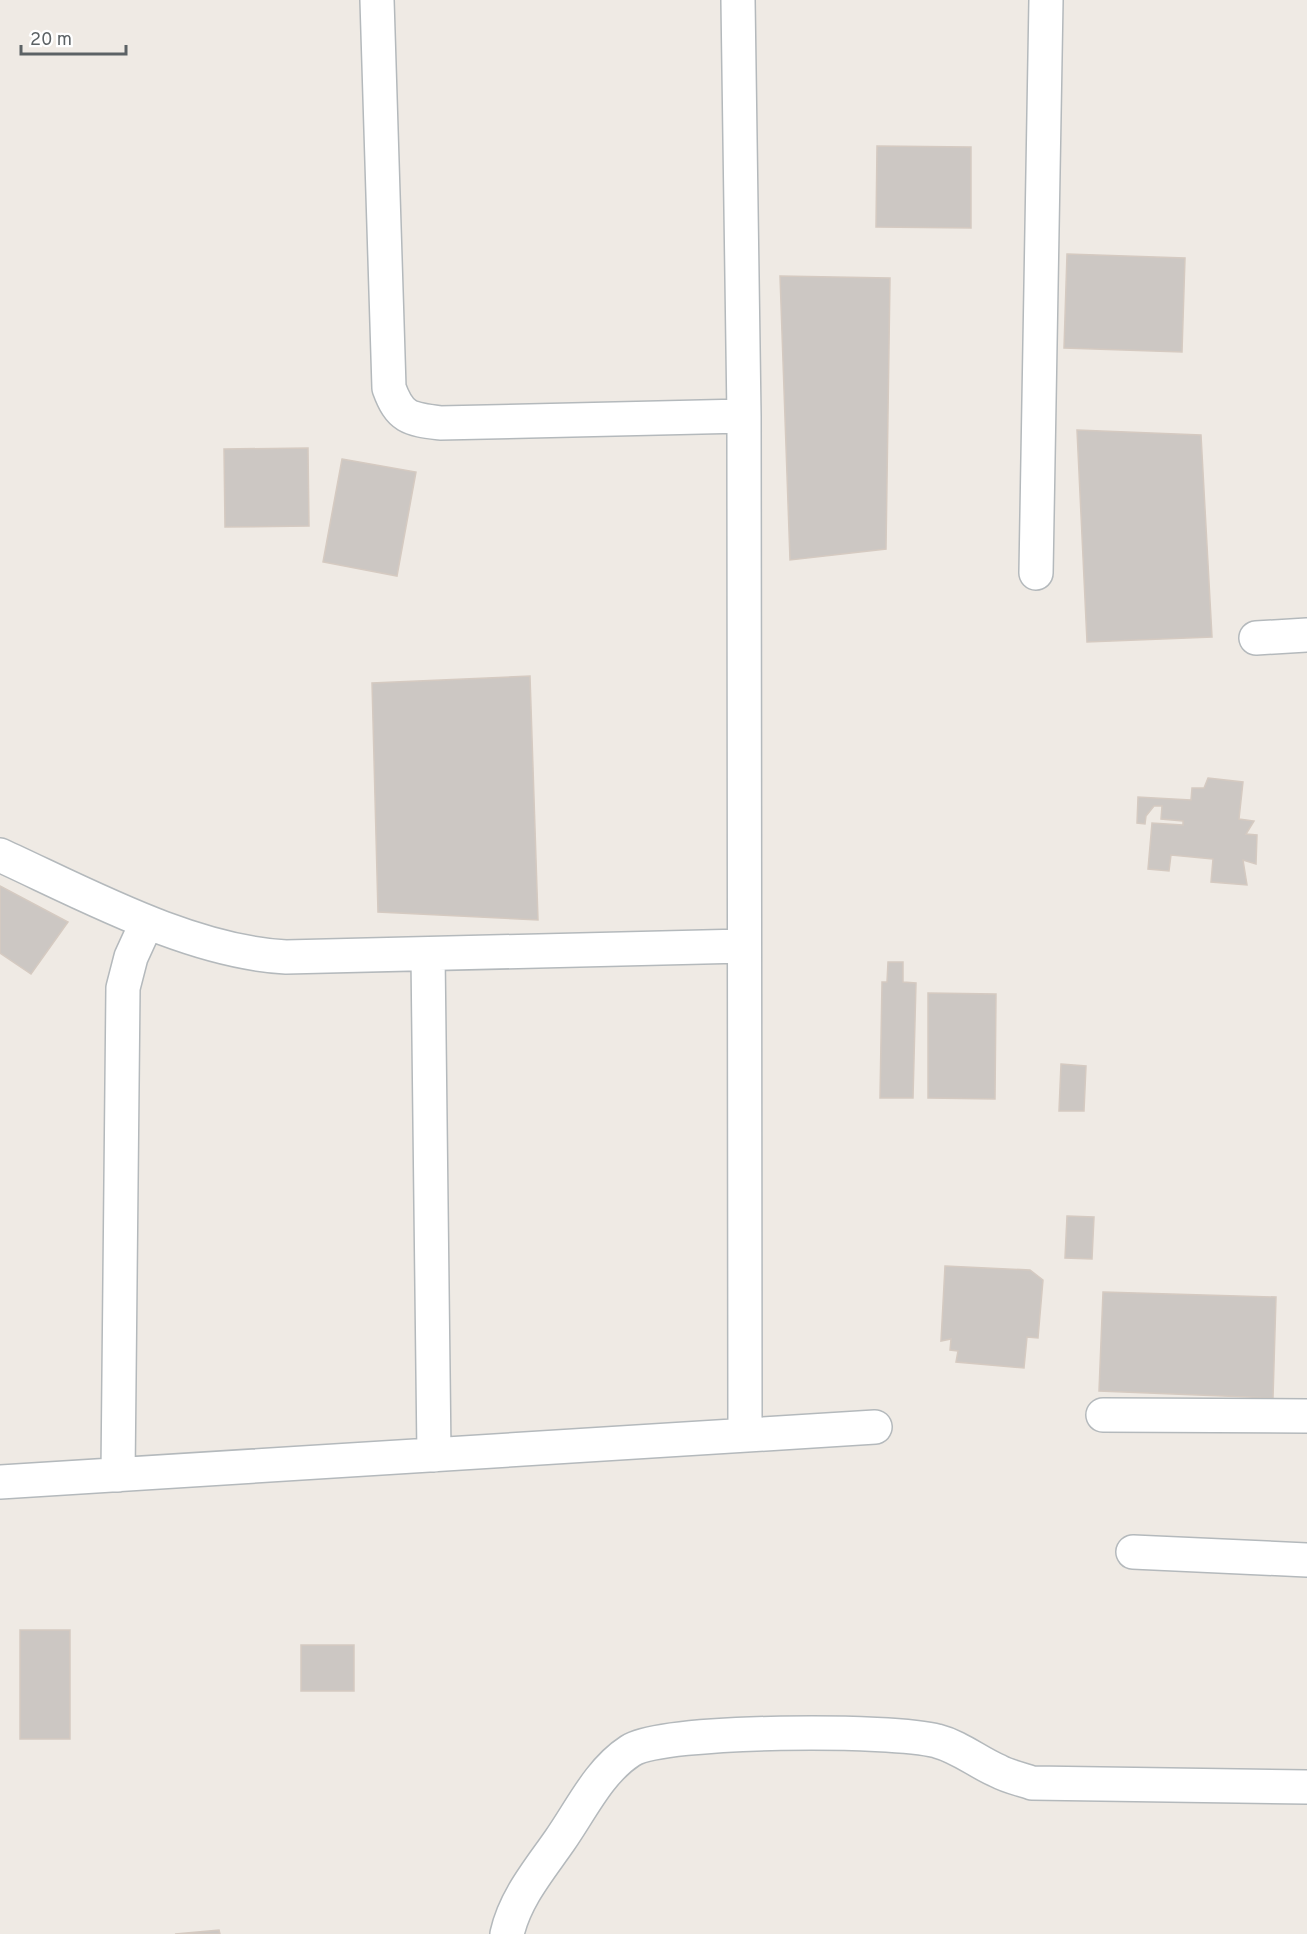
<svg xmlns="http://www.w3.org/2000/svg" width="1307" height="1934" viewBox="0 0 1307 1934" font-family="Overpass,sans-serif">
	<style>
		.building { fill: #ccc7c3; stroke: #d5cac1; stroke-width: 1.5 }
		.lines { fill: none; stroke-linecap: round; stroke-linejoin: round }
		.minor-casing { stroke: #b4b9bc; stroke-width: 36 }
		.minor { stroke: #fff; stroke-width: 33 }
	</style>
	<rect width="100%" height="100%" fill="#efeae4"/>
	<path class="building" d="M 877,146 L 971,147 L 971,228 L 876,227 Z
		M 1067,254 L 1185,258 L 1182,352 L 1064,348 Z
		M 780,276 L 890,278 L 886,549 L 790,560 Z
		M 1077,430 L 1201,435 L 1212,637 L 1087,642 Z
		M 308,448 L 309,526 L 225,527 L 224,449 Z
		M 342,459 L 416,472 L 397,576 L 323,562 Z
		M 530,676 L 538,920 L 378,912 L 372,683 Z
		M 1208,778 L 1243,782 L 1239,819 L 1254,821 L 1246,834 L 1257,835 L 1256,864 L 1243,860 L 1247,885 L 1211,882 L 1213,859 L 1171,855 L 1169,871 L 1148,869 L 1152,823 L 1183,825 L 1183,821 L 1161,819 L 1162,806 L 1154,806 L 1146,816 L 1145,824 L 1137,823 L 1138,797 L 1191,800 L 1192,788 L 1204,788 Z
		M 0,886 L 68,922 L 31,974 L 0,953 Z
		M 888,962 L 903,962 L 903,982 L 916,983 L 913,1098 L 880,1098 L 882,982 L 887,982 Z
		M 928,993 L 996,994 L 995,1099 L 928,1098 Z
		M 1061,1064 L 1086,1066 L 1084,1111 L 1059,1111 Z
		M 1067,1216 L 1094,1217 L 1092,1259 L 1065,1258 Z
		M 945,1266 L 1030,1270 L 1043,1280 L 1038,1338 L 1027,1337 L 1024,1368 L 956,1362 L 958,1351 L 950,1350 L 951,1339 L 941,1341 Z
		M 1103,1292 L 1276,1297 L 1273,1398 L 1099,1391 Z
		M 20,1630 L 70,1630 L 70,1739 L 20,1739 Z
		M 301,1645 L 354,1645 L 354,1691 L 301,1691 Z
		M 219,1930 L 220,1934 L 175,1934 Z"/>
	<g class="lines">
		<g class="minor-casing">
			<path id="minor" d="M 377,0 L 389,388 C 400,418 409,419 440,423 L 744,416 L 738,0
				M 744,416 L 745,1435
				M 1036,573 L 1046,0
				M 1256,638 L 1307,635
				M 0,855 C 87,895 191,952 286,957 L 744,946
				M 428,954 L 434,1455
				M 1103,1415 L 1307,1416
				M 118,1475 L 123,988 L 131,957 L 147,922
				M 0,1482 L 875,1427
				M 1133,1552 L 1307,1560
				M 507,1934 C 515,1898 540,1869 560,1840 C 581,1810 599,1771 630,1751 C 664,1729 895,1729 937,1741 C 960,1747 977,1762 998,1771 C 1009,1777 1021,1779 1032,1783 L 1307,1787"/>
		</g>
		<use href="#minor" class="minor"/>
	</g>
	<path d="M21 45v9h105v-9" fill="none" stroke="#5c6265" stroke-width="3"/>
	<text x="30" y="45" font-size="18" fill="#5c6265" stroke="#ffffff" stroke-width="4.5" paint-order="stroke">20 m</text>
</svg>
